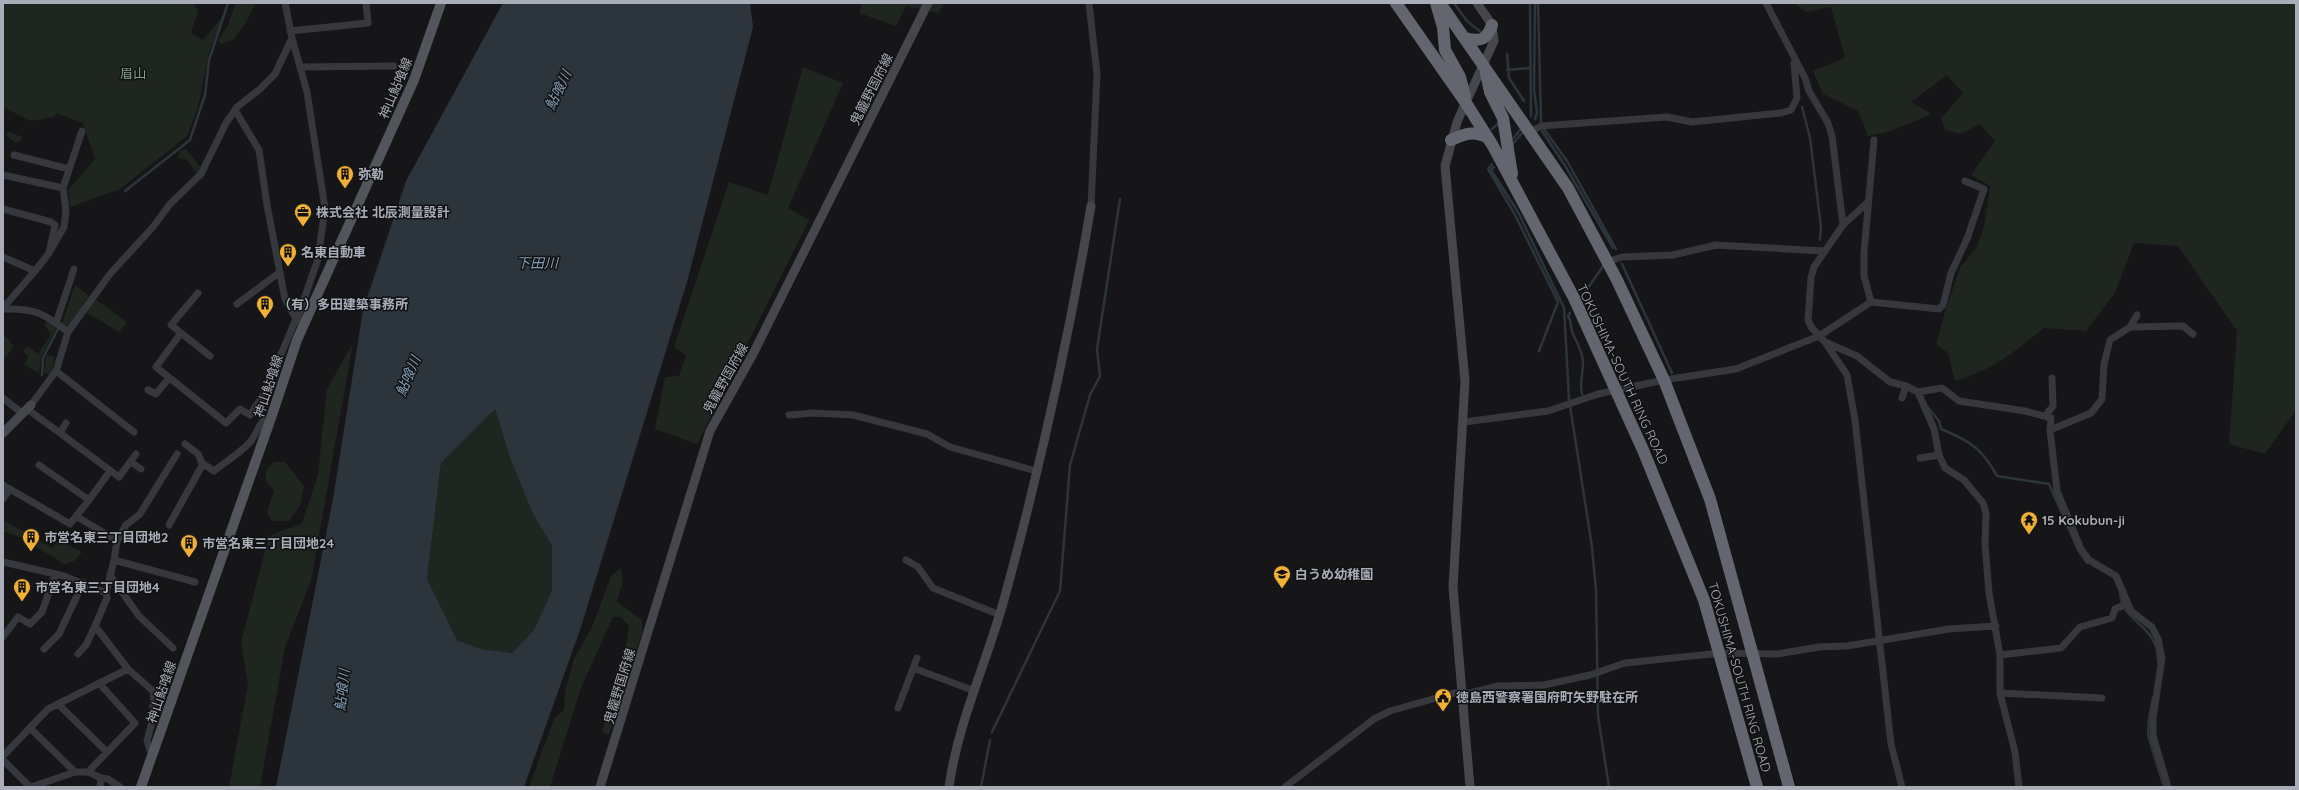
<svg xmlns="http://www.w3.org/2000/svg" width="2299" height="790" viewBox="0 0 2299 790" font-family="Quicksand,'Noto Sans JP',sans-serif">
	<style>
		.green { fill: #1e261f }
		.water { fill: #2c353c; fill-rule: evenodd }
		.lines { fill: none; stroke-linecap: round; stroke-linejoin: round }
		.stream { stroke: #2c353c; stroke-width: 2.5 }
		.street { stroke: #37383d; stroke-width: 7 }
		.secondary { stroke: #45474d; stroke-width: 9 }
		.primary { stroke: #53555c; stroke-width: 10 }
		.highway { stroke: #63666e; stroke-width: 12 }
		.labels { text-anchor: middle; stroke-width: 3; stroke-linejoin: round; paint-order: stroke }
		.park-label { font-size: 13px; fill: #7fa381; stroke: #111113 }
		.street-label { font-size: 13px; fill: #a8adb8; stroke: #111113 }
		.poi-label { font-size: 13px; font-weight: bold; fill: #a8adb8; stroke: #111113; text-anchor: start }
		.water-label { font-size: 14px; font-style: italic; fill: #7f9bb3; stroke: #111113 }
	</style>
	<rect width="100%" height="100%" fill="#161618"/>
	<path class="green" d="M 3,3 L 194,3 L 198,11 L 191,33 L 203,40 L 224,15 L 209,52 L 198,107 L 187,136 L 120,189 L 70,207 L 68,190 L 95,159 L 83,123 L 56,113 L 54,117 L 31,121 L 3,107 Z
		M 236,3 L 256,3 L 245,24 L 233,40 L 221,44 L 218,41 L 228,25 Z
		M 862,3 L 944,3 L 939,13 L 906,6 L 896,26 L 859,13 Z
		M 1794,3 L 2296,3 L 2296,410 L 2265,454 L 2229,444 L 2237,331 L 2178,246 L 2134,243 L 2115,293 L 2086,331 L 2044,328 C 2011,354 1996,368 1955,381 L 1948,353 L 1936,344 L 1945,312 L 1960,268 L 1978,245 L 1984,226 L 1990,186 L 1971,175 L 1995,141 L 1980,124 L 1961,134 L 1945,130 L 1941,118 L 1963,93 L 1947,75 L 1911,102 L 1932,114 L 1888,132 L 1868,136 L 1858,111 L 1823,94 L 1813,71 L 1845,58 L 1831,7 L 1806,12 Z
		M 803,67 L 843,83 L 788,208 L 809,220 L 697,444 L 655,429 L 665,377 L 679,376 L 686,355 L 674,347 L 729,182 L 768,195 Z
		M 7,131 L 22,137 L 21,142 L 16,143 L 7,136 Z
		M 186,149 L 201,168 L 197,174 L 187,160 L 178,158 L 179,152 Z
		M 75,285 L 89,296 L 68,328 L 62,324 Z
		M 95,299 L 127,322 L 119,332 L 86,312 Z
		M 48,319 L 57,327 L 41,358 L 39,373 L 24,364 L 29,357 L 23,351 L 27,346 L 38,354 L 51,334 L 44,325 Z
		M 3,334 L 14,346 L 3,361 Z
		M 353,343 L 311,581 L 285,647 L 260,787 L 229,787 L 248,684 L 241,642 L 269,536 L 302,523 L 318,475 L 327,389 Z
		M 46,355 L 55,357 L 51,373 L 49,375 L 44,373 Z
		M 495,409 L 510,458 L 533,514 L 552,546 L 552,590 L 534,630 L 512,653 L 481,649 L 457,640 L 427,580 L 441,463 Z
		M 274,462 L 285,462 L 304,486 L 300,506 L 289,521 L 272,521 L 267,512 L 274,490 L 266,482 L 266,470 Z
		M 3,520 L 53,548 L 58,540 L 82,552 L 74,561 L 64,564 L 20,537 L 3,531 Z
		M 621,568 L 623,581 L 617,602 L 642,620 L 642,633 L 609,735 L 602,733 L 617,669 L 627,641 L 629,625 L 620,617 L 613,617 L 581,688 L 550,787 L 529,787 L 554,719 L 564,710 L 565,691 L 574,659 L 592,627 L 611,576 Z"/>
	<path class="water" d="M 503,3 L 750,3 L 753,27 L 687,282 L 581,627 L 524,787 L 276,787 L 333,499 L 363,310 L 406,181 ZM 495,409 L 510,458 L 533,514 L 552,546 L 552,590 L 534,630 L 512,653 L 481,649 L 457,640 L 427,579 L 441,463 Z"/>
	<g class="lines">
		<path class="stream" d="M 1454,3 L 1467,21 L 1482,33
			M 1530,3 L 1531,116
			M 1535,3 L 1534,89 L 1537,113 L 1535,119
			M 1538,3 L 1541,122
			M 1507,54 L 1509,78 L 1524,101
			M 1507,70 L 1530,68
			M 1802,107 L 1810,138 L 1821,227 L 1820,240
			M 1492,129 L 1499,123
			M 1544,129 L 1567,161 L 1616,249
			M 1542,131 L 1564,164 L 1613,248
			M 1511,141 L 1520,130
			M 1512,145 L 1522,133
			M 1492,164 L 1488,169 L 1514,213 L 1558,302 L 1539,351
			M 1494,167 L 1491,170 L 1518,212 L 1564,308 L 1569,399 L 1592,547 L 1596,590 L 1598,716 L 1609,787
			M 125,191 L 190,140 L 205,95 L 209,60 L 228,3
			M 1622,264 L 1672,373
			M 1580,299 L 1604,265
			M 1570,313 L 1568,316 C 1572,322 1570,327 1573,334 C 1577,343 1583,352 1583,363 C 1583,374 1579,383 1582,394
			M 42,375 L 43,358 L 58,329
			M 1927,406 L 1939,421 L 1941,429 C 1970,441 1982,448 1997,476 L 2049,484 L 2078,550 L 2087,563
			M 2120,593 C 2123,625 2159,624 2158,662
			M 2153,698 L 2149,719 L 2148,735 L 2164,787
			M 992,732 L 1060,591 L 1070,465 L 1090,395 L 1100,376 L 1097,349 L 1120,199
			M 981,787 L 990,740"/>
		<path class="street" d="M 1089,3 L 1097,74 L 1091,206
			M 1766,3 L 1805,78 L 1809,91 L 1828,123 L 1832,136 L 1843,225 L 1814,267 L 1811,278 L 1808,320 L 1811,327 L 1825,342 L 1857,356 L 1890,382 L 1906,386 L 1918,392 L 1934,429 L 1939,455 L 1945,468 L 1964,480 L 1983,503 L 1986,513 L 1985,544 L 1989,593 L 2000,655 L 2000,693 L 2015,752 L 2019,787
			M 290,31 L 368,23 L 366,3
			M 292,38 L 307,92 L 325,208 L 318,259 L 296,322
			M 300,67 L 394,66
			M 1530,132 L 1541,126 L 1667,117 L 1692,122 L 1781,113 L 1791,110 L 1797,98 L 1794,63
			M 14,155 L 69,169
			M 3,175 L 63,188
			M 3,209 L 51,222 L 55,225 L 49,253 L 35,271
			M 1843,225 L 1868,202
			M 49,253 L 64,227 L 66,211 L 63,188 L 82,131
			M 3,257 L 35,271 L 3,308
			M 1607,262 L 1622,257 L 1673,255 L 1716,245 L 1825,251
			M 198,293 L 171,325 L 210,356
			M 1871,302 L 1864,276 L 1864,253 L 1874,140
			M 237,304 L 280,272
			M 3,309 C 35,308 43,313 68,332
			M 56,323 L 74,269
			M 2130,327 L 2137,315
			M 181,333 L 156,367 L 226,423 L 240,409 L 250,415 L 264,394 L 296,319 L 285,299 L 267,205 L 259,150 L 235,110
			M 1825,342 L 1847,375 L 1855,420 L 1891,744 L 1902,787
			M 56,371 L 134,432
			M 148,390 L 156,394 L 169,378
			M 1918,392 L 1942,388 L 1959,401 L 2025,411 L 2051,418 L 2050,430 L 2057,491 L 2081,549 L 2089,560 L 2116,576 L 2131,611 L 2152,627 L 2158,639 L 2162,658 L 2153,718 L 2153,736 L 2168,787
			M 3,398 L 23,414
			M 1902,398 L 1906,386
			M 31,405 L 56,371 L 68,332 L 110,274 L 153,227 L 170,204 L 201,174 L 226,123 L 237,107 L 260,89 L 275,74 L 292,38 L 285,3
			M 27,409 L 60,433 L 66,423
			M 789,415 L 813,413 L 853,415 L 927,434 L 950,447 L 1036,471
			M 2046,415 L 2053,406 L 2052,378
			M 1464,422 L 1548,411 L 1598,394 L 1664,380 L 1736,369 L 1819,336 L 1871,302 L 1939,309 L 1943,305 L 1951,273 L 1967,239 L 1984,189 L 1965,181
			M 2050,430 L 2091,413 L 2102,399 L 2104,364 L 2110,340 L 2130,327 L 2183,326 L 2193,334
			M 60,433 L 119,477 L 136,454
			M 185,444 L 198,454 L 202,463 L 214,471 C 224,463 243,451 251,441 C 261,428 255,425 272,415
			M 1920,458 L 1939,455
			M 131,462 L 141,469
			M 39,465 L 89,500 L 110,471
			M 3,485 L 70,524 L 89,500
			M 3,499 L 9,490
			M 76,516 L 117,541 L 126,525 L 140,514 L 177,454
			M 169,525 L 203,464
			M 117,541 L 114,560 L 195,582
			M 906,560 L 918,567 L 933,588 L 1000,615
			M 3,562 L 64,576 L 106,593 L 114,560
			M 110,575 L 139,616 L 173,648
			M 106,593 L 107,598 L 95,626 L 128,669 L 154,692 L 152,722 L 147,741 L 152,756
			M 3,637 L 18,617 L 30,624 L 42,612 L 55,575
			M 44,649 L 59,634 L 83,583
			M 78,654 L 86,645 L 95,626
			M 2000,655 L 2061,648 L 2080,627 L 2112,618 L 2115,609 L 2127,604
			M 913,668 L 975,691
			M 2000,693 L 2102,698
			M 58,704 L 107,752
			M 898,708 L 917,658
			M 30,728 L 75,772
			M 3,756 L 48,709 L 128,669
			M 3,760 L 30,787
			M 88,772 L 101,778 L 100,787
			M 101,778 L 108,779 L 120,787
			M 31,787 L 75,772 L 88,772 L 135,723 L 99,683
			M 1285,787 L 1374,719 L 1390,711 L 1454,693 L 1470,693 L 1498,686 L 1544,685 L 1590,675 L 1625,663 L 1721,653 L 1777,654 L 1819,647 L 1847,646 L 1949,629 L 1996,626"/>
		<path class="secondary" d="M 3,433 L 31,405
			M 600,787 L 710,431 L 753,354 L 928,3
			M 949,787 C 958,721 988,660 1005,596 C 1040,468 1069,337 1091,206
			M 1470,787 L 1453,587 L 1465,381 L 1445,166 L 1457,122 L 1494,41 L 1492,25 L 1477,3"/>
		<path class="primary" d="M 141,787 L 272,415 L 297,340 L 414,80 L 441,3"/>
		<path class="highway" d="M 1396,3 L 1466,103 L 1493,146 L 1574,298 L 1643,450 L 1704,600 L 1757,787
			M 1436,3 L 1443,27 L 1445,50 L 1460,77 L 1465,96
			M 1440,3 L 1568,188 L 1617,280 L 1664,380 L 1710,499 L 1789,787
			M 1465,38 C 1480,42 1487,40 1492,25
			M 1486,73 L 1490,92 L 1503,118 L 1512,174
			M 1451,140 C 1464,134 1474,130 1488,138"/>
	</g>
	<defs>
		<g id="building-pin" transform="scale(0.9)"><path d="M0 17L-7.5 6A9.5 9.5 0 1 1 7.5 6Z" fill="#f2b134" stroke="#111113"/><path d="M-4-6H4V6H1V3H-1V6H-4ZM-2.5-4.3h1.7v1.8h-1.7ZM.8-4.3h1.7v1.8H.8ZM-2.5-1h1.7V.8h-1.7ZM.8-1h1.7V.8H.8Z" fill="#111"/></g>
		<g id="office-pin" transform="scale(0.9)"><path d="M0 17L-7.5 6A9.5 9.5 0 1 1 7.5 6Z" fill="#f2b134" stroke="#111113"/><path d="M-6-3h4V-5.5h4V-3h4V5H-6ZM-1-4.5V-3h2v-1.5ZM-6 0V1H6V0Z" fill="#111"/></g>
		<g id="temple-pin" transform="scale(0.9)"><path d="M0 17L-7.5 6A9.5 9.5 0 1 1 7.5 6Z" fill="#f2b134" stroke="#111113"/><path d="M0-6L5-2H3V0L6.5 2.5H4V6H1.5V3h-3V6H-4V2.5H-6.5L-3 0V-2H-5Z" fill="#111"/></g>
		<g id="school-pin" transform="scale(0.9)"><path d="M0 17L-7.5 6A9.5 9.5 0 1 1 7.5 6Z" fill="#f2b134" stroke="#111113"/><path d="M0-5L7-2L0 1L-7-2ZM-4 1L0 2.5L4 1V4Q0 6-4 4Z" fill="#111"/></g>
		<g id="civic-pin" transform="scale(0.9)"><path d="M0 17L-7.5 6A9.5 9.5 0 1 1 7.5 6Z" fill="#f2b134" stroke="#111113"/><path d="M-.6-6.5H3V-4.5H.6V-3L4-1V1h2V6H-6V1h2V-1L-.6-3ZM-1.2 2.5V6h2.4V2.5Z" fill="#111"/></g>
	</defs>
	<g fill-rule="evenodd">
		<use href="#building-pin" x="345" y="174"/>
		<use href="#office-pin" x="303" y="212"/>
		<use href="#building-pin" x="288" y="252"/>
		<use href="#building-pin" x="265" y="304"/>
		<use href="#temple-pin" x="2029" y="520"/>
		<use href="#building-pin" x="31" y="537"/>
		<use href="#building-pin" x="189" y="543"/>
		<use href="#school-pin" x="1282" y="574"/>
		<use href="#building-pin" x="22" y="587"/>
		<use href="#civic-pin" x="1443" y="697"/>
	</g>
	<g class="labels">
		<g class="park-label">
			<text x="133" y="78">眉山</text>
		</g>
		<g class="street-label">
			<text transform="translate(395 88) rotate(-67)" y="5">神山鮎喰線</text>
			<text transform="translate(871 89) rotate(-63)" y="5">鬼籠野国府線</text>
			<text transform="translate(1623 374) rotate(65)" y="5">TOKUSHIMA-SOUTH RING ROAD</text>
			<text transform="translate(725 378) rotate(-61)" y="5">鬼籠野国府線</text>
			<text transform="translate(268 386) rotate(-72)" y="5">神山鮎喰線</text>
			<text transform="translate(1740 677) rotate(74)" y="5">TOKUSHIMA-SOUTH RING ROAD</text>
			<text transform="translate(619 686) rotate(-73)" y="5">鬼籠野国府線</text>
			<text transform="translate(161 692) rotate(-71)" y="5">神山鮎喰線</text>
		</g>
		<g class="poi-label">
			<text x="358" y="179">弥勒</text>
			<text x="316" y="217">株式会社 北辰測量設計</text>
			<text x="301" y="257">名東自動車</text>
			<text x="278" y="309">（有）多田建築事務所</text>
			<text x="2042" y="525">15 Kokubun-ji</text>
			<text x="44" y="542">市営名東三丁目団地2</text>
			<text x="202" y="548">市営名東三丁目団地24</text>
			<text x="1295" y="579">白うめ幼稚園</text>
			<text x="35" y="592">市営名東三丁目団地4</text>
			<text x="1456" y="702">徳島西警察署国府町矢野駐在所</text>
		</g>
		<g class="water-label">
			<text transform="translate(558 90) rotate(-64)" y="5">鮎喰川</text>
			<text x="537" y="268">下田川</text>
			<text transform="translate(408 376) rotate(-67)" y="5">鮎喰川</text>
			<text transform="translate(342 690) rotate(-84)" y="5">鮎喰川</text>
		</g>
	</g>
	<rect width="2299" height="790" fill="none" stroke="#a8adb8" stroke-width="8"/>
</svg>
